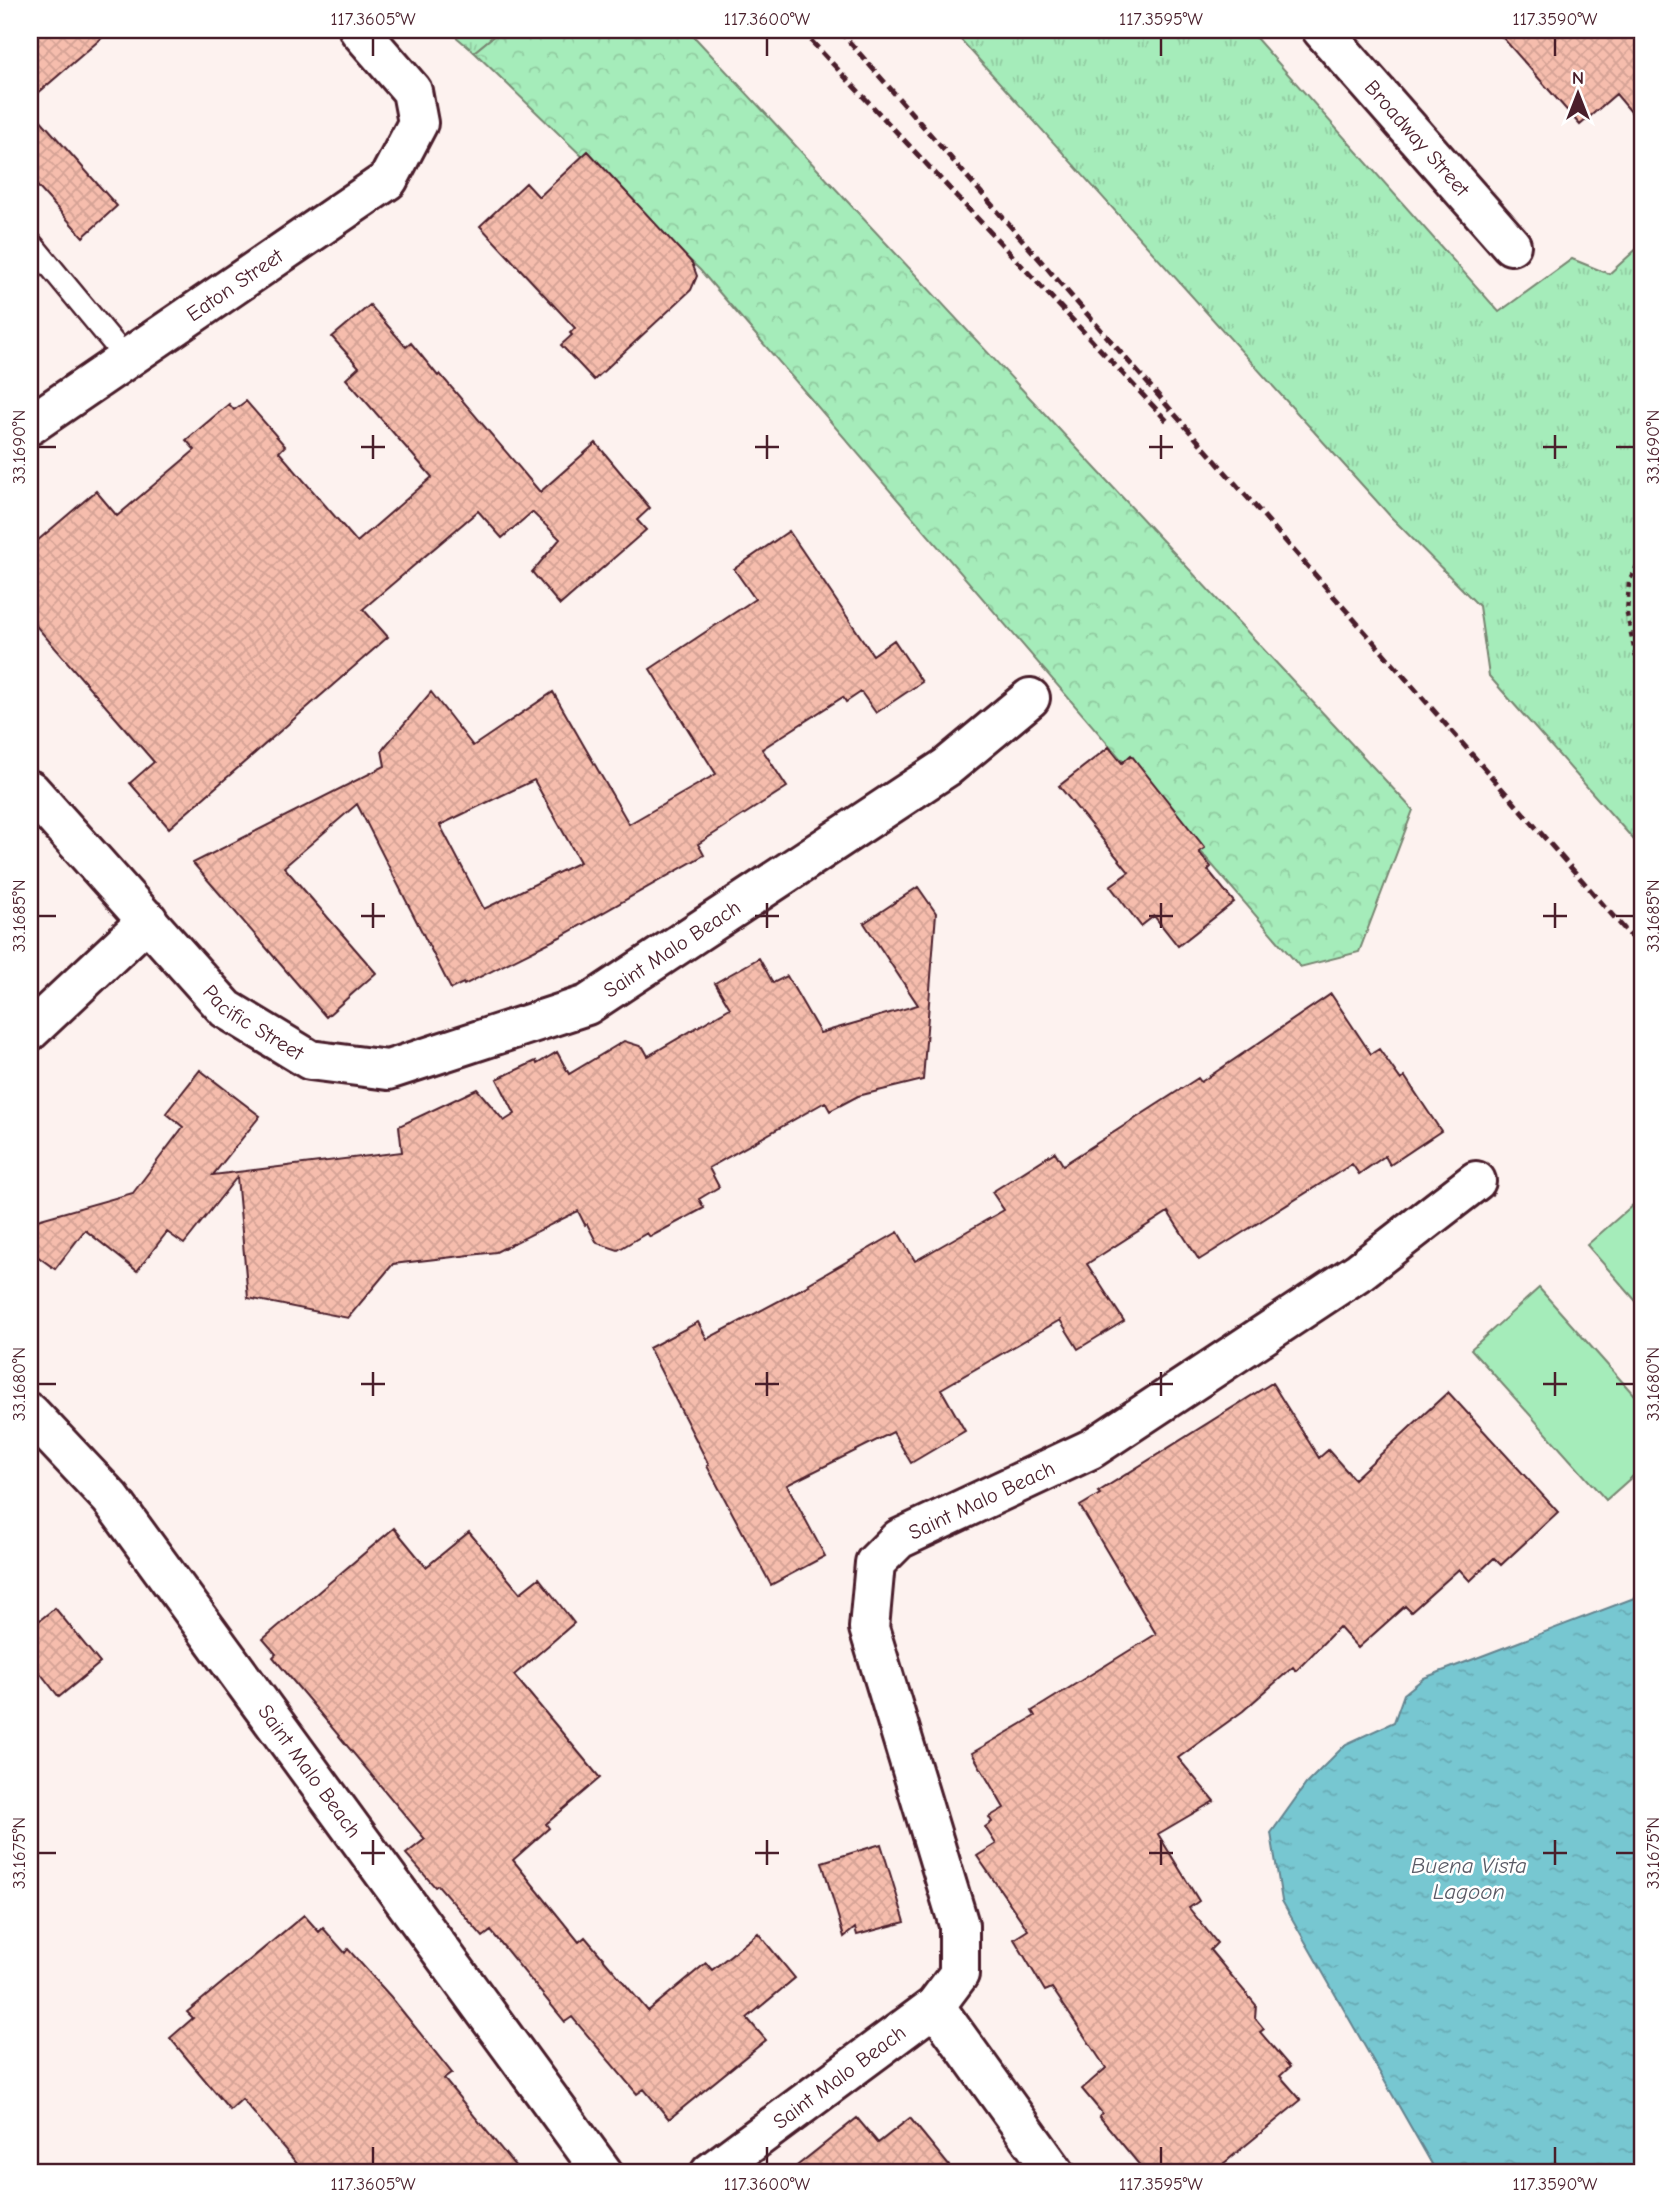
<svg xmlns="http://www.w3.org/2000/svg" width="1672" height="2203" viewBox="0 0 1672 2203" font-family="'Comic Neue',sans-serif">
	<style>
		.grass { fill: url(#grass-tufts); stroke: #788672; stroke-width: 2 }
		.forest { fill: url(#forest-crowns); stroke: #788672; stroke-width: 2 }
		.pitch { fill: #a5ecba; stroke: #788672; stroke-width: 2 }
		.water { fill: url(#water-ripples); stroke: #65848f; stroke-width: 2 }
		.building { fill: url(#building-cross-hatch); stroke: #4a1f2b; stroke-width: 2; fill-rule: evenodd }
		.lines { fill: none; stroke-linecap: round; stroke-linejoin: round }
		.lane-casing { stroke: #4a1f2b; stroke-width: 26 }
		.street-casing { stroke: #4a1f2b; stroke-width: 44 }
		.path { stroke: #4a1f2b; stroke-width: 4.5; stroke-dasharray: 5 5; stroke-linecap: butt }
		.lane { stroke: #fff; stroke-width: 21 }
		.street { stroke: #fff; stroke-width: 38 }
		.rail { stroke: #4a1f2b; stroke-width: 5; stroke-dasharray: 10 5; stroke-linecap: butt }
		.ticks { fill: none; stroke: #4a1f2b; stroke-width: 2.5 }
		.labels { text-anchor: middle; stroke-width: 5; stroke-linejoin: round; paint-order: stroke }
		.street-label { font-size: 21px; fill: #4a1f2b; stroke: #fff }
		.water-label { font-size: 23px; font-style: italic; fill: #5a5a65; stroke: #fff }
		.neatline { fill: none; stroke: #4a1f2b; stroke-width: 2.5 }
		.ticks-label { font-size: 18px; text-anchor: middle; fill: #4a1f2b }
	</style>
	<defs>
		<pattern id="grass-tufts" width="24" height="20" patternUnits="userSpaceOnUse" patternTransform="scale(1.75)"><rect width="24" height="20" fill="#a5ecba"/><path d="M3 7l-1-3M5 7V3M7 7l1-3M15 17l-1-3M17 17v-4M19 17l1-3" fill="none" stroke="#90caa0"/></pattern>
		<pattern id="forest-crowns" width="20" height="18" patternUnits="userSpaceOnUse" patternTransform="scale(1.75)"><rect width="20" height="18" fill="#a5ecba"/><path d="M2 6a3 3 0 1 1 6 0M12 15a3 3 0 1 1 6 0" fill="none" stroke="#90caa0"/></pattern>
		<pattern id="water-ripples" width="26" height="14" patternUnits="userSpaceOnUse" patternTransform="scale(1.75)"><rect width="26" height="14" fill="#77c7d1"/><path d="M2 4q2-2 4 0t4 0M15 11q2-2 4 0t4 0" fill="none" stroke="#68aab4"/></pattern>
		<pattern id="building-cross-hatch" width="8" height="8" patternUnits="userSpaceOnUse" patternTransform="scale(1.75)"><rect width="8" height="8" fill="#f6bdad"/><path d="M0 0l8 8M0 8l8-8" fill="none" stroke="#d4a295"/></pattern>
	</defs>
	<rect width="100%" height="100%" fill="#fdf2ef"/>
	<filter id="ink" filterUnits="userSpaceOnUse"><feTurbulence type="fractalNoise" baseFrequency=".0143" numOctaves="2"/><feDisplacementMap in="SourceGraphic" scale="14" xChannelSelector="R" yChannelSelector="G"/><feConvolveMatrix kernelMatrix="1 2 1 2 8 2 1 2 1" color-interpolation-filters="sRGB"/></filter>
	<g filter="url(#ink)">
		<path class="grass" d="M 448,30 L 501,30 L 474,52 Z
			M 952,30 L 1249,30 L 1499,312 L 1572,259 L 1609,274 L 1642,244 L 1642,849 L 1489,676 L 1479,606 L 1391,517 Z"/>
		<path class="forest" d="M 501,30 L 688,30 L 1413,810 L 1359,952 L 1300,967 L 700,270 L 474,52 Z"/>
		<path class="pitch" d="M 1642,1197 L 1642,1308 L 1587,1245 Z
			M 1539,1288 L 1642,1404 L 1642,1468 L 1606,1500 L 1471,1349 Z"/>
		<path class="water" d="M 1642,1595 L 1642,2173 L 1437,2173 L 1282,1901 L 1271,1833 L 1306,1784 L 1346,1744 L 1394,1722 L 1404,1694 L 1424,1678 Z"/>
		<path class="building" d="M 30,30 L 111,30 L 30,100 Z
			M 1496,30 L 1642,30 L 1642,125 L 1616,94 L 1580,125 Z
			M 30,108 L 117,206 L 83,237 L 30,178 Z
			M 588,151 L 692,263 L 697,276 L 691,290 L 594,380 L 561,345 L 572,335 L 570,333 L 575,328 L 480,226 L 526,183 L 539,197 Z
			M 370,305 L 406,347 L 411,343 L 438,376 L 440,374 L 540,492 L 596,443 L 650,508 L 637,520 L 646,530 L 560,605 L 532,572 L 560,539 L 532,512 L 502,538 L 478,511 L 363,609 L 388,637 L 169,828 L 130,783 L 154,762 L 30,619 L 30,547 L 96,491 L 117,516 L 195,450 L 186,440 L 229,404 L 234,410 L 246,401 L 285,446 L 279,452 L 357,542 L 432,477 L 346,379 L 359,367 L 332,337 Z
			M 789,531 L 873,655 L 894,640 L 922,682 L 876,713 L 861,692 L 846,702 L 843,697 L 762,749 L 787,787 L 698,844 L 704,855 L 560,937 L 464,985 L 463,983 L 451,989 L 357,804 L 284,867 L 376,973 L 326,1017 L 193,863 L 385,766 L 382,750 L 431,692 L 473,746 L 553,692 L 629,824 L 716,774 L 650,669 L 755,599 L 734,569 ZM 534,780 L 580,862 L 484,909 L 440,825 Z
			M 1109,747 L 1122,763 L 1131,755 L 1205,848 L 1199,852 L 1211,867 L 1208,870 L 1234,902 L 1178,946 L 1154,916 L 1141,926 L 1110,886 L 1129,872 L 1059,786 Z
			M 918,887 L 936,913 L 923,1080 L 858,1096 L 830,1111 L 825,1102 L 709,1168 L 719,1187 L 699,1199 L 704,1208 L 650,1237 L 647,1233 L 618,1250 L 597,1243 L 587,1224 L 585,1225 L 578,1211 L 496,1252 L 393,1264 L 348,1318 L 248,1298 L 237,1177 L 184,1244 L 167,1232 L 137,1271 L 85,1230 L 55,1269 L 30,1251 L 30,1222 L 133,1193 L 183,1127 L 166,1113 L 200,1070 L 260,1116 L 213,1175 L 402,1152 L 399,1126 L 477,1089 L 504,1121 L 515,1114 L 497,1079 L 536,1061 L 537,1064 L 557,1052 L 569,1074 L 624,1041 L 643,1047 L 648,1056 L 730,1008 L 715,983 L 759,958 L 773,983 L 787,976 L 820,1033 L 918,1005 L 864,923 Z
			M 1331,994 L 1371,1054 L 1379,1049 L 1401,1080 L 1405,1077 L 1441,1131 L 1390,1165 L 1385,1156 L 1359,1174 L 1352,1164 L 1199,1260 L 1168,1212 L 1087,1264 L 1124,1321 L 1078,1349 L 1060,1320 L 941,1389 L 965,1431 L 911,1463 L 893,1432 L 787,1485 L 825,1556 L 771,1585 L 707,1466 L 709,1465 L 649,1348 L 698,1322 L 707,1339 L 809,1285 L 808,1284 L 898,1232 L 915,1261 L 1004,1210 L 992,1192 L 1055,1152 L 1063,1165 L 1198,1078 L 1201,1082 Z
			M 1272,1383 L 1319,1458 L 1328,1450 L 1354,1479 L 1448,1392 L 1558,1512 L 1501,1565 L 1494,1558 L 1470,1581 L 1459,1569 L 1411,1612 L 1405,1606 L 1358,1648 L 1339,1627 L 1296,1671 L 1293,1667 L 1243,1711 L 1178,1758 L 1214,1801 L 1158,1834 L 1199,1901 L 1189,1908 L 1217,1943 L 1210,1950 L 1256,2005 L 1255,2018 L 1264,2029 L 1260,2032 L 1290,2067 L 1280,2076 L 1301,2100 L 1212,2173 L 1146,2173 L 1099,2116 L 1102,2113 L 1082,2089 L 1106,2068 L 1052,1988 L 1045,1991 L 1014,1939 L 1028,1930 L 977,1856 L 996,1844 L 985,1827 L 992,1822 L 989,1817 L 1004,1808 L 972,1753 L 1035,1716 L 1032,1711 L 1156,1634 L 1080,1506 L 1100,1494 L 1098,1492 Z
			M 394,1528 L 426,1567 L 469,1532 L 520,1593 L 539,1578 L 574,1623 L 514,1675 L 600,1778 L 546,1824 L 549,1828 L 513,1860 L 579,1942 L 585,1937 L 648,2011 L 706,1963 L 712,1970 L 758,1933 L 795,1978 L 747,2018 L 766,2040 L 669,2119 L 644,2089 L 637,2094 L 572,2017 L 565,2022 L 491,1931 L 483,1937 L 438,1885 L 435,1887 L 406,1854 L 425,1839 L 273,1657 L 276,1654 L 263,1639 Z
			M 55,1608 L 100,1663 L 59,1697 L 30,1660 L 30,1628 Z
			M 881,1844 L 905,1922 L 857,1935 L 855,1928 L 844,1937 L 822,1862 Z
			M 304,1915 L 319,1932 L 323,1928 L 345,1953 L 348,1949 L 391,1997 L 452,2073 L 444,2079 L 521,2173 L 305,2173 L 242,2099 L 230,2110 L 170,2038 L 193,2018 L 187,2012 Z
			M 857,2118 L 878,2143 L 910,2118 L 955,2173 L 788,2173 Z"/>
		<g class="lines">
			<g class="lane-casing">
				<path id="lane" d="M 30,242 L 126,358"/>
			</g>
			<g class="street-casing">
				<g id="street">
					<path id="s1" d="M 1322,30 L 1511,245"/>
					<path id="s2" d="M 30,425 L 388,180 L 418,123 L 412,91 L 359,30"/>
					<path id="s3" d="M 30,790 L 226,1009 L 310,1060 L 388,1070 L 587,1005 L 947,767 L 1030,698"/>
					<path d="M 30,1031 L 148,920"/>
					<path id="s4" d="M 30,1413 L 111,1499 L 603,2173"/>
					<path d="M 935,2006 L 1055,2173"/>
					<path id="s5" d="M 710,2173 L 935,2006 L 959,1974 L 959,1925 L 869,1628 L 875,1563 L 899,1539 L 1091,1449 L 1360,1271 L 1476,1181"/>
				</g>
			</g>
			<path class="path" d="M 1642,556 L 1629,582 L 1627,614 L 1642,687"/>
			<use href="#lane" class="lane"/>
			<use href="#street" class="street"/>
			<path class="rail" d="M 801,30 L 1170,424
				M 839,30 L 1642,949"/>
		</g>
	</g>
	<path class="ticks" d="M 373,38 L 373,56M 767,38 L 767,56M 1161,38 L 1161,56M 1555,38 L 1555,56M 373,435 L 373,459M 767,435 L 767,459M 1161,435 L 1161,459M 1555,435 L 1555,459M 38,447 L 56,447M 361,447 L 385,447M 755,447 L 779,447M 1149,447 L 1173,447M 1543,447 L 1567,447M 1616,447 L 1634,447M 373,903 L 373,928M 767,903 L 767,928M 1161,903 L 1161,928M 1555,903 L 1555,928M 38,916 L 56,916M 361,916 L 385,916M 755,916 L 779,916M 1149,916 L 1173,916M 1543,916 L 1567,916M 1616,916 L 1634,916M 373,1372 L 373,1396M 767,1372 L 767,1396M 1161,1372 L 1161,1396M 1555,1372 L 1555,1396M 38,1384 L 56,1384M 361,1384 L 385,1384M 755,1384 L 779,1384M 1149,1384 L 1173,1384M 1543,1384 L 1567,1384M 1616,1384 L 1634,1384M 373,1840 L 373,1865M 767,1840 L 767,1865M 1161,1840 L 1161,1865M 1555,1840 L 1555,1865M 38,1853 L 56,1853M 361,1853 L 385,1853M 755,1853 L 779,1853M 1149,1853 L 1173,1853M 1543,1853 L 1567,1853M 1616,1853 L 1634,1853M 373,2147 L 373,2164M 767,2147 L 767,2164M 1161,2147 L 1161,2164M 1555,2147 L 1555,2164"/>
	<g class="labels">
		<g class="street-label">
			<text dy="7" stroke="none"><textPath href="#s1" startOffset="144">Broadway Street</textPath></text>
			<text dy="7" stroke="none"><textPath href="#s2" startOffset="248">Eaton Street</textPath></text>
			<text dy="7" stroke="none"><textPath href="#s3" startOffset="782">Saint Malo Beach</textPath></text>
			<text dy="7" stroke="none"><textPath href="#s3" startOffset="324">Pacific Street</textPath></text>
			<text dy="7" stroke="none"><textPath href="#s5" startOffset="870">Saint Malo Beach</textPath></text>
			<text dy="7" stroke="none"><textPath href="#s4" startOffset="455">Saint Malo Beach</textPath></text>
			<text dy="7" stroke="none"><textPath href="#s5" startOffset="161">Saint Malo Beach</textPath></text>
		</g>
		<g class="water-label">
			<text x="1469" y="1873">Buena Vista<tspan x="1469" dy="26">Lagoon</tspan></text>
		</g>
	</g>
	<rect width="1672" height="2203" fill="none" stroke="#fff" stroke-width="77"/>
	<g transform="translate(1578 94)" stroke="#ffffff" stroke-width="5" paint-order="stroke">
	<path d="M0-5L12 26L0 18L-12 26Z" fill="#4a1f2b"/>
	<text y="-10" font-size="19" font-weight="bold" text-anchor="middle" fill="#4a1f2b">N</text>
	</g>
	<rect x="38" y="38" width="1596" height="2126" class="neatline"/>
	<g class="ticks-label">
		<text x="373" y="25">117.3605°W</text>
		<text x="767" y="25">117.3600°W</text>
		<text x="1161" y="25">117.3595°W</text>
		<text x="1555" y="25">117.3590°W</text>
		<text transform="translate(19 447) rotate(-90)" y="6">33.1690°N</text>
		<text transform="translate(1653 447) rotate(-90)" y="6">33.1690°N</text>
		<text transform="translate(19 916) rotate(-90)" y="6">33.1685°N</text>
		<text transform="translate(1653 916) rotate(-90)" y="6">33.1685°N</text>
		<text transform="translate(19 1384) rotate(-90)" y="6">33.1680°N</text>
		<text transform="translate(1653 1384) rotate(-90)" y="6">33.1680°N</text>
		<text transform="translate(19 1853) rotate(-90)" y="6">33.1675°N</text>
		<text transform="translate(1653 1853) rotate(-90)" y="6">33.1675°N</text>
		<text x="373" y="2190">117.3605°W</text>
		<text x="767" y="2190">117.3600°W</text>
		<text x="1161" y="2190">117.3595°W</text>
		<text x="1555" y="2190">117.3590°W</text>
	</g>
</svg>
